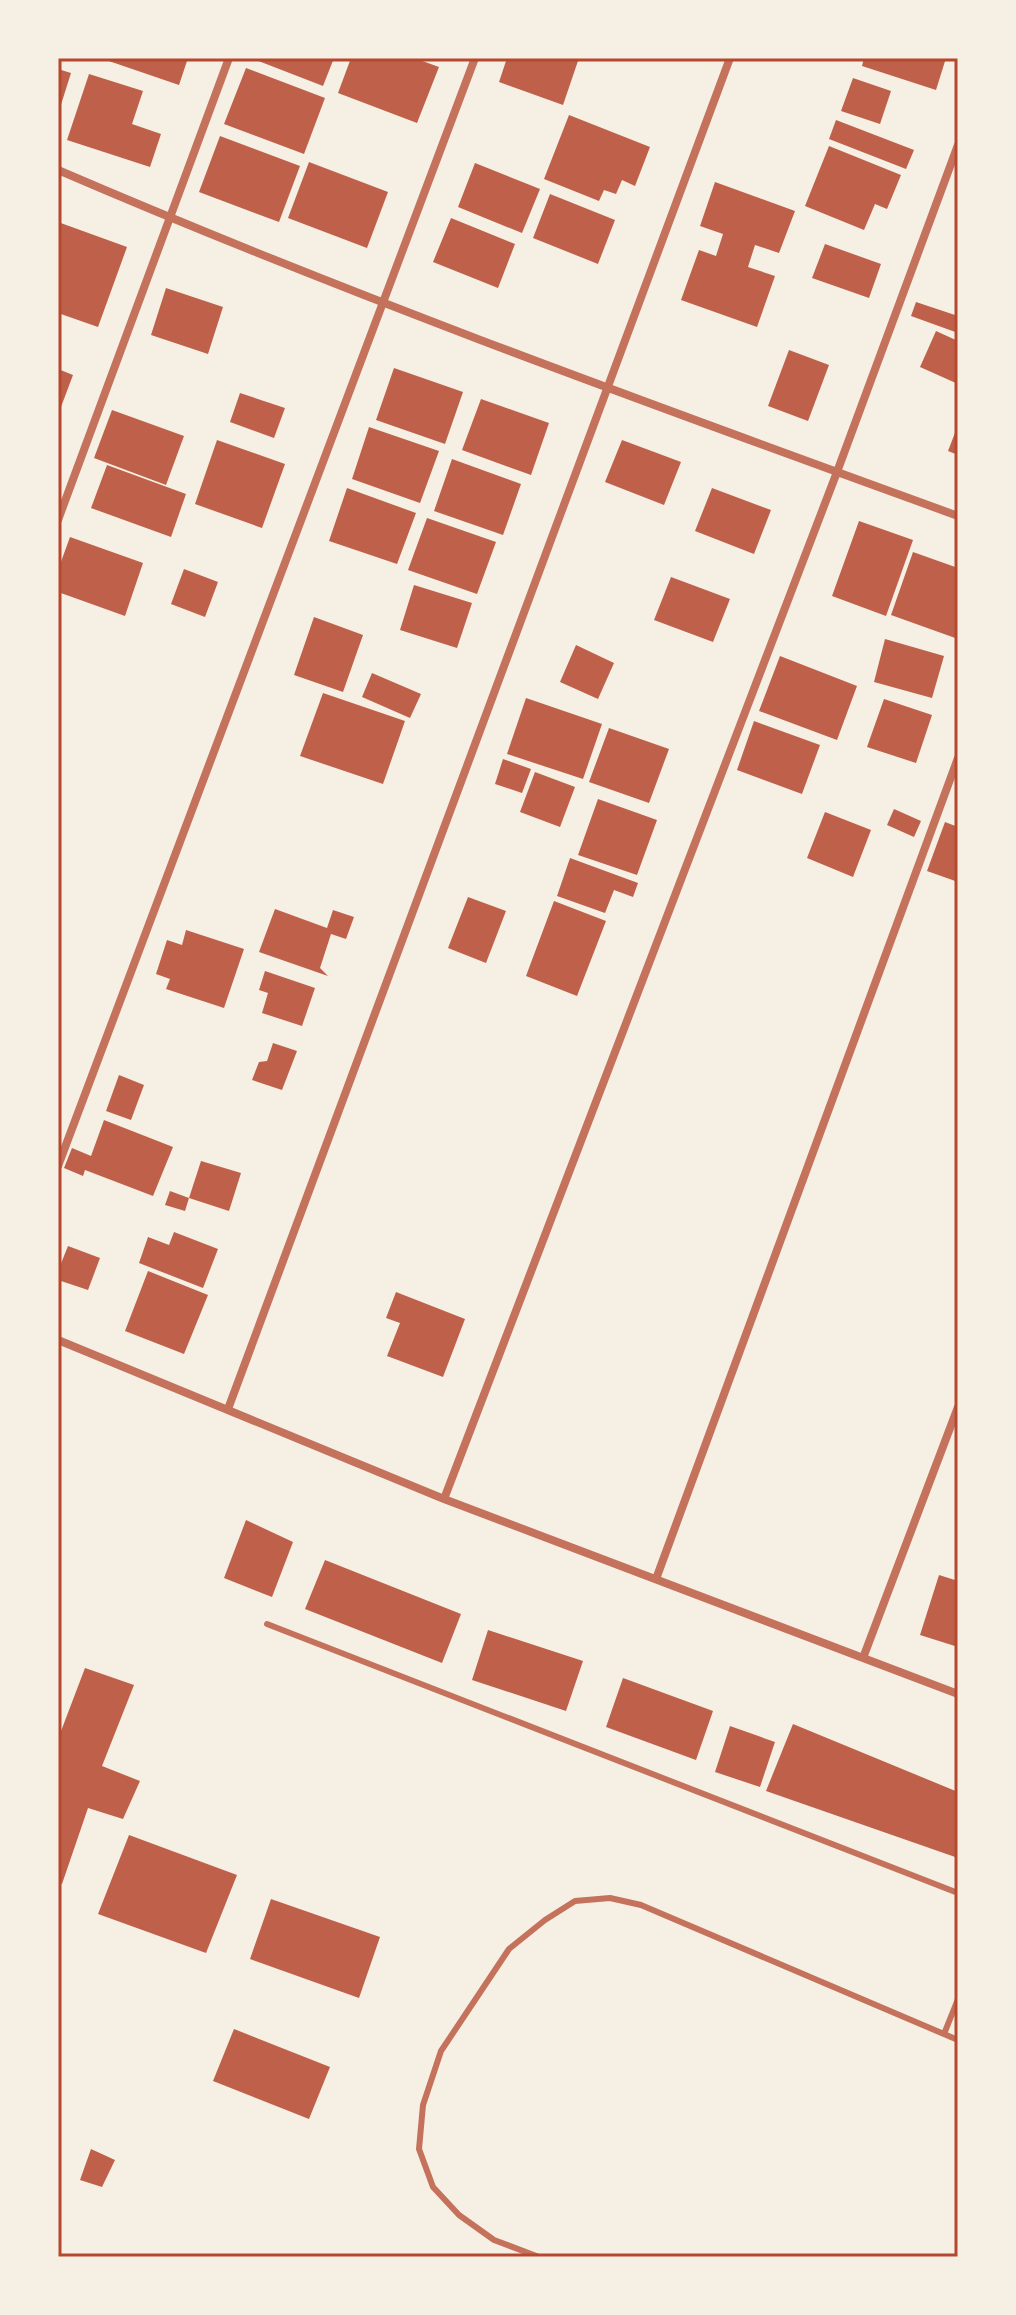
<svg xmlns="http://www.w3.org/2000/svg" width="1016" height="2315" viewBox="0 0 1016 2315" font-family="Rubik,sans-serif">
	<style>
		.building { fill: #bf614a }
		.lines { fill: none; stroke-linecap: round; stroke-linejoin: round }
		.service { stroke: #c5725c; stroke-width: 6 }
		.minor { stroke: #c5725c; stroke-width: 8 }
		.neatline { fill: none; stroke: #b5482f; stroke-width: 3 }
	</style>
	<rect width="100%" height="100%" fill="#f6efe4"/>
	<path class="building" d="M 100,58 L 188,58 L 179,85 Z
		M 251,58 L 334,58 L 323,86 Z
		M 351,58 L 414,58 L 439,67 L 417,123 L 338,93 Z
		M 507,58 L 579,58 L 563,105 L 499,82 Z
		M 864,58 L 946,58 L 936,90 L 862,66 Z
		M 246,68 L 325,98 L 304,154 L 224,124 Z
		M 58,69 L 71,73 L 59,111 L 58,111 Z
		M 89,74 L 143,91 L 132,124 L 161,134 L 150,167 L 67,140 Z
		M 853,78 L 891,91 L 880,124 L 841,111 Z
		M 569,115 L 650,147 L 635,186 L 622,180 L 616,194 L 604,190 L 599,201 L 544,179 Z
		M 836,120 L 914,150 L 906,169 L 829,139 Z
		M 220,136 L 300,166 L 279,222 L 199,192 Z
		M 829,146 L 901,175 L 887,209 L 875,204 L 864,230 L 805,206 Z
		M 309,162 L 388,192 L 367,248 L 288,218 Z
		M 475,163 L 540,189 L 522,233 L 458,207 Z
		M 715,182 L 795,211 L 779,253 L 755,245 L 748,267 L 775,276 L 757,327 L 681,300 L 699,250 L 716,256 L 723,234 L 700,226 Z
		M 550,194 L 615,220 L 598,264 L 533,238 Z
		M 451,218 L 515,244 L 498,288 L 433,262 Z
		M 58,222 L 127,247 L 98,327 L 58,313 Z
		M 825,244 L 881,264 L 869,298 L 812,278 Z
		M 166,288 L 223,307 L 208,354 L 151,335 Z
		M 916,302 L 958,316 L 958,333 L 911,316 Z
		M 936,331 L 958,341 L 958,384 L 920,367 Z
		M 789,350 L 829,365 L 808,421 L 768,406 Z
		M 394,368 L 463,392 L 445,444 L 376,420 Z
		M 58,369 L 73,375 L 58,415 Z
		M 240,393 L 285,408 L 274,438 L 230,422 Z
		M 481,399 L 549,423 L 531,475 L 462,450 Z
		M 112,410 L 184,436 L 166,485 L 94,458 Z
		M 958,425 L 958,455 L 948,451 Z
		M 369,427 L 439,451 L 420,503 L 352,479 Z
		M 217,440 L 285,464 L 262,528 L 195,504 Z
		M 622,440 L 681,462 L 664,505 L 605,482 Z
		M 452,459 L 521,484 L 503,535 L 434,511 Z
		M 107,465 L 186,494 L 171,537 L 91,508 Z
		M 347,488 L 416,513 L 397,564 L 329,541 Z
		M 712,488 L 771,510 L 754,554 L 695,531 Z
		M 427,518 L 496,542 L 477,594 L 408,570 Z
		M 859,521 L 913,540 L 886,616 L 832,596 Z
		M 70,537 L 143,563 L 125,616 L 58,592 L 58,570 Z
		M 913,552 L 958,568 L 958,639 L 891,615 Z
		M 184,569 L 218,582 L 205,617 L 171,604 Z
		M 671,577 L 730,599 L 713,642 L 654,620 Z
		M 414,585 L 472,603 L 457,648 L 400,630 Z
		M 314,617 L 363,635 L 343,692 L 294,675 Z
		M 885,639 L 944,656 L 932,698 L 874,682 Z
		M 576,645 L 614,663 L 598,699 L 560,682 Z
		M 780,656 L 857,686 L 837,740 L 759,711 Z
		M 372,673 L 421,694 L 410,718 L 362,697 Z
		M 323,693 L 405,721 L 383,784 L 300,756 Z
		M 526,698 L 602,724 L 583,779 L 507,754 Z
		M 884,699 L 932,715 L 916,763 L 867,747 Z
		M 754,721 L 820,745 L 802,794 L 737,770 Z
		M 609,728 L 669,749 L 649,803 L 589,782 Z
		M 503,759 L 531,769 L 522,793 L 495,784 Z
		M 535,772 L 575,787 L 560,827 L 520,812 Z
		M 598,799 L 657,820 L 637,875 L 578,855 Z
		M 894,809 L 921,821 L 914,837 L 887,825 Z
		M 825,812 L 871,830 L 853,877 L 807,858 Z
		M 945,822 L 958,827 L 958,882 L 927,871 Z
		M 570,858 L 638,883 L 633,897 L 614,890 L 605,913 L 557,896 Z
		M 468,897 L 506,911 L 486,963 L 448,948 Z
		M 554,901 L 606,921 L 577,996 L 526,976 Z
		M 275,909 L 327,928 L 333,910 L 354,917 L 346,939 L 331,934 L 320,968 L 328,976 L 259,952 Z
		M 186,930 L 244,949 L 224,1008 L 166,989 L 170,979 L 156,974 L 167,940 L 182,945 Z
		M 265,971 L 315,988 L 302,1026 L 262,1013 L 268,993 L 259,990 Z
		M 273,1043 L 297,1051 L 282,1090 L 252,1080 L 259,1062 L 267,1061 Z
		M 119,1075 L 144,1085 L 131,1120 L 106,1111 Z
		M 104,1120 L 173,1147 L 153,1196 L 85,1170 L 83,1176 L 64,1168 L 72,1148 L 91,1156 Z
		M 201,1161 L 241,1173 L 229,1211 L 189,1198 Z
		M 170,1191 L 189,1198 L 185,1211 L 165,1205 Z
		M 174,1232 L 218,1249 L 203,1288 L 139,1263 L 148,1237 L 169,1245 Z
		M 68,1246 L 100,1258 L 88,1290 L 58,1280 L 58,1271 Z
		M 148,1271 L 208,1295 L 184,1354 L 125,1331 Z
		M 396,1292 L 465,1319 L 443,1377 L 387,1356 L 400,1323 L 386,1318 Z
		M 246,1520 L 293,1542 L 272,1597 L 224,1578 Z
		M 325,1560 L 461,1614 L 442,1663 L 305,1609 Z
		M 939,1575 L 958,1581 L 958,1647 L 920,1635 Z
		M 488,1630 L 583,1661 L 566,1711 L 472,1680 Z
		M 85,1668 L 134,1685 L 102,1766 L 140,1781 L 123,1819 L 88,1808 L 62,1884 L 58,1882 L 58,1739 Z
		M 623,1678 L 713,1711 L 696,1760 L 606,1727 Z
		M 793,1724 L 958,1792 L 958,1858 L 766,1791 Z
		M 730,1726 L 775,1742 L 760,1787 L 715,1772 Z
		M 129,1835 L 237,1875 L 206,1953 L 98,1914 Z
		M 271,1899 L 380,1937 L 359,1998 L 250,1959 Z
		M 234,2029 L 330,2067 L 309,2119 L 213,2081 Z
		M 91,2149 L 115,2160 L 102,2187 L 80,2180 Z"/>
	<g class="lines">
		<path class="service" d="M 267,1624 L 958,1893
			M 944,2034 L 958,1999
			M 539,2257 L 494,2240 L 459,2215 L 433,2187 L 419,2149 L 423,2105 L 441,2051 L 509,1949 L 545,1920 L 575,1901 L 610,1898 L 641,1905 L 958,2040"/>
		<path class="minor" d="M 58,170 C 353,297 656,406 958,516
			M 58,520 L 229,58
			M 58,1166 L 475,58
			M 58,1340 L 444,1499 L 958,1694
			M 228,1409 L 730,58
			M 444,1499 L 837,472 L 958,145
			M 656,1579 L 958,758
			M 863,1658 L 958,1407"/>
	</g>
	<rect width="1016" height="2315" fill="none" stroke="#f6efe4" stroke-width="120"/>
	<rect x="60" y="60" width="896" height="2195" class="neatline"/>
</svg>
